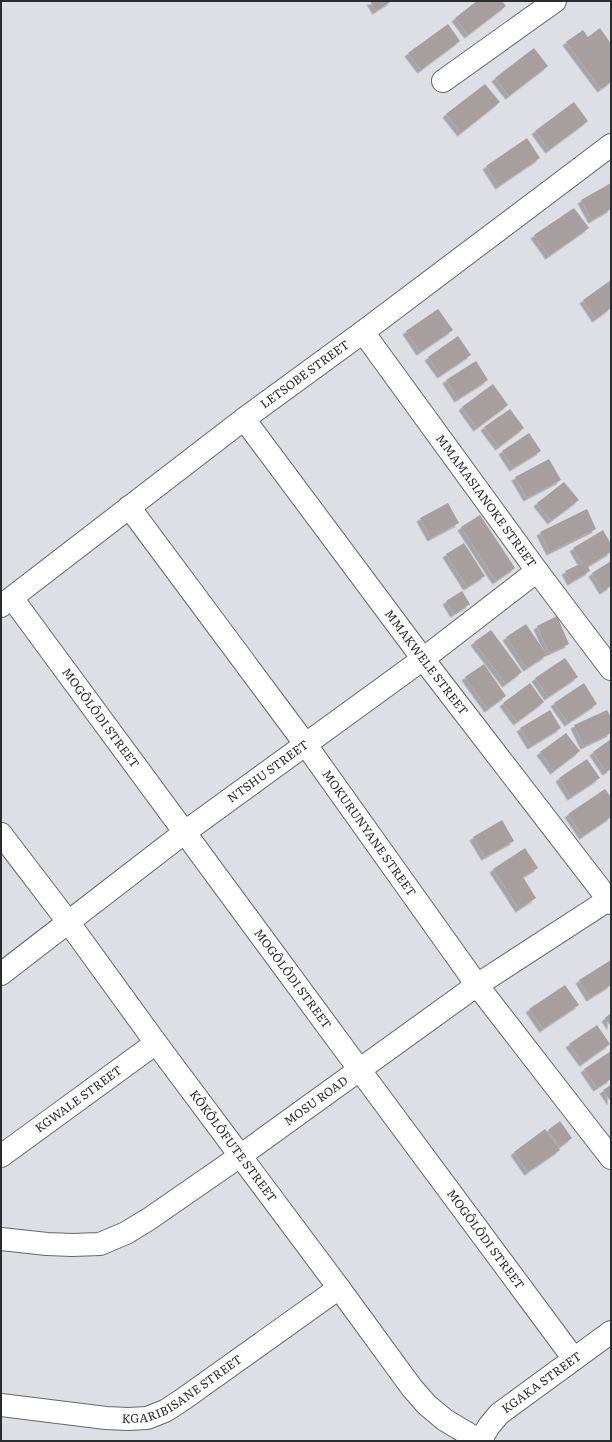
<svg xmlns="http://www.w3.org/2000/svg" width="612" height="1442" viewBox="0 0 612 1442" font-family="Literata,serif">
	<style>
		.building { fill: #a69f9d; filter: url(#shadow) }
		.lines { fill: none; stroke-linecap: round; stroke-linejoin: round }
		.minor-casing { stroke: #65666c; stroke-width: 24 }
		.minor { stroke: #fff; stroke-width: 22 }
		.labels { text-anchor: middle; stroke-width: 3; stroke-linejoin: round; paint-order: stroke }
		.street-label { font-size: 12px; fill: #2b2c2e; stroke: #ebebf2 }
	</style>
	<defs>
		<filter id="shadow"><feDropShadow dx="-3.5" dy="3.5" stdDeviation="0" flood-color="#0004"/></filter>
	</defs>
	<rect width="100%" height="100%" fill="#dedee5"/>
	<path class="building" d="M 370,1 L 392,1 L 376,11 Z
		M 477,1 L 502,1 L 506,6 L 468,35 L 455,18 Z
		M 448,24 L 460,41 L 421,70 L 408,53 Z
		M 600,28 L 611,44 L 611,82 L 601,89 L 566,42 L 583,30 L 588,37 Z
		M 534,48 L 548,66 L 509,96 L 495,78 Z
		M 485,84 L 500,102 L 461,133 L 446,114 Z
		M 574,102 L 588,121 L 549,150 L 535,131 Z
		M 527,138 L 540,158 L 499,186 L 486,166 Z
		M 611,183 L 611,209 L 592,220 L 581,200 Z
		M 574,208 L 589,228 L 549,256 L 534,235 Z
		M 611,280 L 611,308 L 596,319 L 583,300 Z
		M 438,309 L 453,330 L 420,352 L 406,331 Z
		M 458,336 L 471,355 L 441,375 L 428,357 Z
		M 476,361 L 488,380 L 458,399 L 446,380 Z
		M 493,384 L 508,405 L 477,428 L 462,407 Z
		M 510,409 L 524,428 L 499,447 L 484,427 Z
		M 529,433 L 541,451 L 513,468 L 502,451 Z
		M 549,459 L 561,480 L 527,498 L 515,477 Z
		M 564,482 L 579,500 L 551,521 L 537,503 Z
		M 448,503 L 459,523 L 431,538 L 420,518 Z
		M 587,509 L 596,529 L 550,552 L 540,532 Z
		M 480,515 L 515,568 L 496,581 L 461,527 Z
		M 603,530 L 611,544 L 611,552 L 588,566 L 590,571 L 571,582 L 565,571 L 582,563 L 573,548 Z
		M 464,543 L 485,576 L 467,587 L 446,554 Z
		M 611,561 L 611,586 L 603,591 L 592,573 Z
		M 462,591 L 470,604 L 454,614 L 446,601 Z
		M 557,616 L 569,644 L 549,653 L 537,626 Z
		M 526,624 L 547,655 L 527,668 L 506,637 Z
		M 491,630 L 522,672 L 506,684 L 474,642 Z
		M 565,658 L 578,677 L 548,697 L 535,678 Z
		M 484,664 L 506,696 L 488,709 L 465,677 Z
		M 530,683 L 544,702 L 517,722 L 503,703 Z
		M 584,683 L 597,704 L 568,723 L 554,703 Z
		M 550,710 L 561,728 L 531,746 L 520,728 Z
		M 607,710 L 611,717 L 611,733 L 584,746 L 574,725 Z
		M 566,733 L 580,751 L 554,771 L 540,752 Z
		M 611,739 L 611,769 L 606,772 L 593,752 Z
		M 587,759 L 600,778 L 571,797 L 559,778 Z
		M 605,789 L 611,797 L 611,817 L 583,836 L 568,814 Z
		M 502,820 L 514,841 L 485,857 L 473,837 Z
		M 525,848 L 538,868 L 523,877 L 536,898 L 519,909 L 493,869 Z
		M 611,960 L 611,985 L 590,998 L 579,980 Z
		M 565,985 L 579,1005 L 543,1029 L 529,1009 Z
		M 611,1013 L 611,1027 L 605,1018 Z
		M 597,1025 L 610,1044 L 583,1063 L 569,1044 Z
		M 611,1051 L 611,1079 L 597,1088 L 584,1069 Z
		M 611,1085 L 611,1102 L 603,1090 Z
		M 560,1121 L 572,1138 L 560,1147 L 548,1130 Z
		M 545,1129 L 560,1150 L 528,1172 L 514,1152 Z"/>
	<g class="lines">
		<g class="minor-casing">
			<g id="minor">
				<path d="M 443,81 L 555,1"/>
				<path id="s1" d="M 363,332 L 537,571 L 611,669"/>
				<path id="s2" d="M 244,419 L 423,659 L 611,903"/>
				<path id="s3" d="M 129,507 L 306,745 L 477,985 L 611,1158"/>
				<path id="s4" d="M 12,598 L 359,1069 L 574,1359"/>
				<path id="s5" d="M 1,606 L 244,419 L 363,332 L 611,145"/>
				<path id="s6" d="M 1,834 L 69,923 L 156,1043 L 339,1288 L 412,1388 L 427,1405 L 445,1420 L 480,1441"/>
				<path id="s7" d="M 1,974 L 185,832 L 423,659 L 537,571"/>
				<path id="s8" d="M 1,1156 L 156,1043"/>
				<path id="s9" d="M 1,1239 L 47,1244 L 72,1245 L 100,1244 L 126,1233 L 149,1219 L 240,1156 L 477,985 L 611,898"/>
				<path id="s10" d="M 1,1405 L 106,1418 L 128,1419 L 147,1418 L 165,1411 L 182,1400 L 339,1288"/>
				<path id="s11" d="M 480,1441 L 489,1426 L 499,1414 L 611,1332"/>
			</g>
		</g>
		<use href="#minor" class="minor"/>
	</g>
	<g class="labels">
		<g class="street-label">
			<text dy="4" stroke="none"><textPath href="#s5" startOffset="382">LETSOBE STREET</textPath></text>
			<text dy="4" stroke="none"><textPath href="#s1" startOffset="209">MMAMASIANOKE STREET</textPath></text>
			<text dy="4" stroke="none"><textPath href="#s2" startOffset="304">MMAKWELE STREET</textPath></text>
			<text dy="4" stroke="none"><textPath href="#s4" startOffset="149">MOGÔLÔDI STREET</textPath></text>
			<text dy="4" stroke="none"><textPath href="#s7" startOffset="335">NTSHU STREET</textPath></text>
			<text dy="4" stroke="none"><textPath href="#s3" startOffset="405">MOKURUNYANE STREET</textPath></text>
			<text dy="4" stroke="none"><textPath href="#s4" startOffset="473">MOGÔLÔDI STREET</textPath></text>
			<text dy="4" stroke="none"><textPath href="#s8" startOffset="96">KGWALE STREET</textPath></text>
			<text dy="4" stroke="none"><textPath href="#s9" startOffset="359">MOSU ROAD</textPath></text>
			<text dy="4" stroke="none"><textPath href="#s6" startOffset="389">KÔKÔLÔFUTE STREET</textPath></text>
			<text dy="4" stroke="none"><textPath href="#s4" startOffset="797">MOGÔLÔDI STREET</textPath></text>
			<text dy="4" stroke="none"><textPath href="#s11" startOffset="86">KGAKA STREET</textPath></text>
			<text dy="4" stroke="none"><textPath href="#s10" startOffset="190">KGARIBISANE STREET</textPath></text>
		</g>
	</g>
	<rect width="612" height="1442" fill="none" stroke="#2b2c2e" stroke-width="4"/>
</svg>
